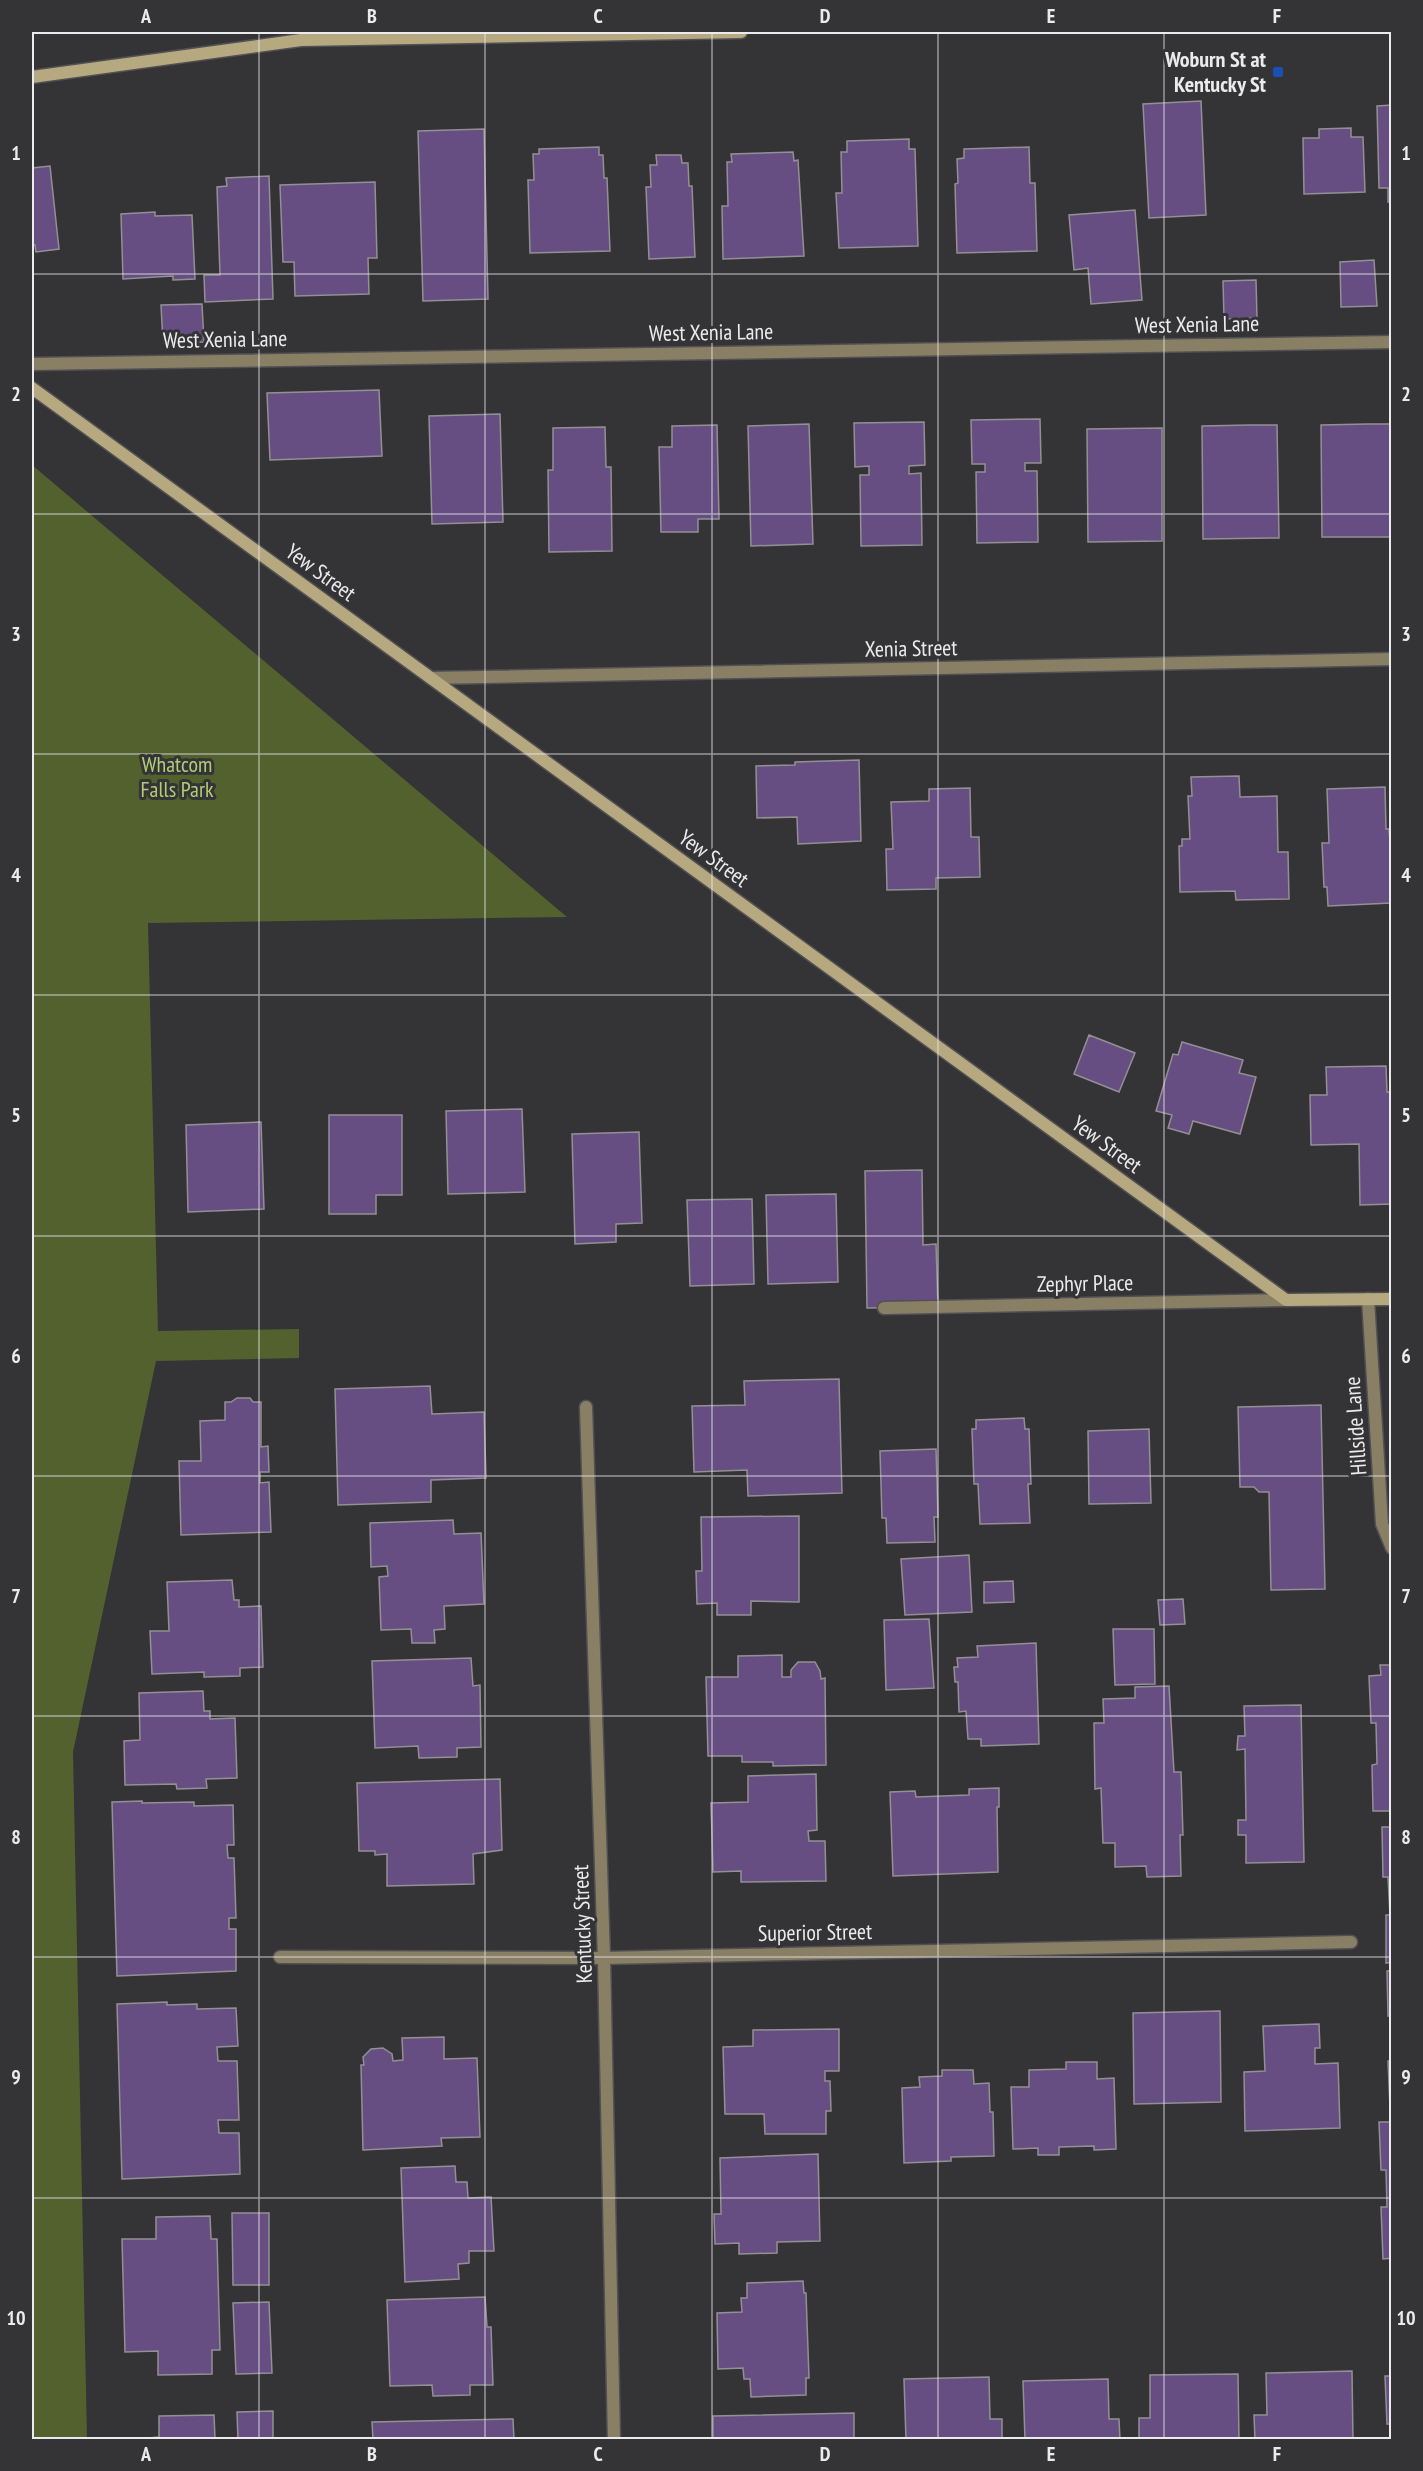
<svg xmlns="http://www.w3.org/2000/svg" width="1423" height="2471" viewBox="0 0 1423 2471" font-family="'PT Sans Narrow',sans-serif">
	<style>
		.green { fill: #53612e }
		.building { fill: #664e82; stroke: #929094; stroke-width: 1.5 }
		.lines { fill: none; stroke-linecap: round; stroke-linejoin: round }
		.street-casing { stroke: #515154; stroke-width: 15 }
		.secondary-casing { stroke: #515154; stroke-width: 15 }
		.street { stroke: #887f65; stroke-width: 12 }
		.secondary { stroke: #b7a97f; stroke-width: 12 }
		.grid { fill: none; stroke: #ebebed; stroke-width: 1.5; stroke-opacity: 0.55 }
		.transit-dot { fill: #1a4fb4; stroke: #343437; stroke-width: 2 }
		.labels { text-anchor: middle; stroke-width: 6; stroke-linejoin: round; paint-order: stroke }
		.poi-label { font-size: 22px; font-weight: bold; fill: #ebebed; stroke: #343437; text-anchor: end }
		.street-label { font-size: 22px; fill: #ebebed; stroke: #343437 }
		.park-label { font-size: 22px; fill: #b3cc74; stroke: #343437 }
		.neatline { fill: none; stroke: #ebebed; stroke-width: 2 }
		.grid-label { font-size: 20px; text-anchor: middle; font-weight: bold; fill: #ebebed }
	</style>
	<rect width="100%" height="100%" fill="#343437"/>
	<path class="green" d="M 32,465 L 567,917 L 148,923 L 158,1331 L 299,1329 L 299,1358 L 156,1361 L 73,1752 L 87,2440 L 32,2439 Z"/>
	<path class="building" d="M 1201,101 L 1206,215 L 1149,218 L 1143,104 Z
		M 1392,105 L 1392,202 L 1388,202 L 1388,188 L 1379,188 L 1377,106 Z
		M 1351,128 L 1351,137 L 1363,137 L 1365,192 L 1304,194 L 1303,138 L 1319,138 L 1319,129 Z
		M 484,129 L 488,299 L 423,301 L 418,131 Z
		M 909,139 L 909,149 L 915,149 L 918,246 L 839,248 L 836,193 L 842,193 L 841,152 L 847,152 L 847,141 Z
		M 599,147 L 599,155 L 603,155 L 604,178 L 607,178 L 610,251 L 530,253 L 528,180 L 534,180 L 533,154 L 539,154 L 539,149 Z
		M 1029,147 L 1030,183 L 1035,183 L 1037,251 L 957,253 L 955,184 L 958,183 L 957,159 L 964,158 L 964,149 Z
		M 793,152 L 794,161 L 798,160 L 804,256 L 723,259 L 722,206 L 728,206 L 727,162 L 732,162 L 731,154 Z
		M 656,155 L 681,155 L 682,163 L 688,163 L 689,186 L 692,186 L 695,257 L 649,259 L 646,187 L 651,187 L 650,165 L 657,165 Z
		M 50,166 L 59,249 L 36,252 L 35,245 L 32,245 L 32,168 Z
		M 269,176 L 273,299 L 205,302 L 204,275 L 220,275 L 217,187 L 227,186 L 226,178 Z
		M 375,182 L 377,258 L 368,258 L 369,294 L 295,296 L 294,262 L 283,262 L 280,185 Z
		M 1135,210 L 1142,300 L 1091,304 L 1088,268 L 1074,270 L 1069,215 Z
		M 155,212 L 155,216 L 192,215 L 195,279 L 173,280 L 173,276 L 123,279 L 121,214 Z
		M 1374,260 L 1377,306 L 1341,307 L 1340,262 Z
		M 1256,280 L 1257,318 L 1224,319 L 1223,281 Z
		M 202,304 L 204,342 L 163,343 L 161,305 Z
		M 379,390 L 382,456 L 270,460 L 267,393 Z
		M 500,414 L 503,522 L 432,524 L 429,416 Z
		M 1040,419 L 1041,463 L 1025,463 L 1025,471 L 1037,471 L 1038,542 L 977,543 L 976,472 L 985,472 L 985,464 L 972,464 L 971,420 Z
		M 924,422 L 925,465 L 909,466 L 909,474 L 921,473 L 922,545 L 861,546 L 860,475 L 869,475 L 869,466 L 855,467 L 854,423 Z
		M 809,424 L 813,544 L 751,546 L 748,426 Z
		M 1368,424 L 1392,424 L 1392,537 L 1322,537 L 1321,425 Z
		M 717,425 L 719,519 L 698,519 L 698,532 L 661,532 L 659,447 L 672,447 L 672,426 Z
		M 1250,425 L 1277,425 L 1279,538 L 1203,539 L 1202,426 Z
		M 605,427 L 606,467 L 611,467 L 612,551 L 549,552 L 548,470 L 553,470 L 553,428 Z
		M 1162,428 L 1162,541 L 1088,542 L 1087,429 Z
		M 859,760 L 861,841 L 798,844 L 797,817 L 757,818 L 756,766 L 795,765 L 795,762 Z
		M 1239,776 L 1240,797 L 1277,796 L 1278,852 L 1288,852 L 1289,899 L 1236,900 L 1235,891 L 1180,892 L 1179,846 L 1182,846 L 1182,839 L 1190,839 L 1188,796 L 1192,796 L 1191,777 Z
		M 1385,787 L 1386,829 L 1389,829 L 1390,841 L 1392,841 L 1391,903 L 1328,906 L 1327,887 L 1324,887 L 1322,843 L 1329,843 L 1327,789 Z
		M 970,788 L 971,837 L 979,837 L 980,877 L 936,878 L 936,889 L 887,890 L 886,849 L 893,849 L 891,802 L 929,801 L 929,789 Z
		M 1089,1035 L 1135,1053 L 1119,1092 L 1074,1074 Z
		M 1182,1042 L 1243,1060 L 1239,1073 L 1256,1077 L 1240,1134 L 1193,1121 L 1189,1134 L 1168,1128 L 1172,1115 L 1156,1111 L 1173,1054 L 1178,1055 Z
		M 1386,1066 L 1387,1092 L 1392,1092 L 1392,1204 L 1360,1205 L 1359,1144 L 1311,1145 L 1310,1095 L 1327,1095 L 1326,1067 Z
		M 522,1109 L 525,1192 L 448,1194 L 446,1111 Z
		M 329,1115 L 402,1115 L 402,1195 L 376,1195 L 376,1214 L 329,1214 Z
		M 261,1122 L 264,1209 L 188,1212 L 186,1125 Z
		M 639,1132 L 642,1223 L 616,1224 L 616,1242 L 575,1244 L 572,1134 Z
		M 922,1170 L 923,1245 L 936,1244 L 938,1307 L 867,1308 L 865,1171 Z
		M 836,1194 L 838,1282 L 768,1284 L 766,1195 Z
		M 752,1199 L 754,1284 L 690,1286 L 687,1200 Z
		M 839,1379 L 842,1493 L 748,1496 L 747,1470 L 694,1472 L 692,1406 L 745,1405 L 744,1381 Z
		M 430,1386 L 432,1414 L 484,1412 L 486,1478 L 431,1480 L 431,1502 L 338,1505 L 335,1389 Z
		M 237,1398 L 250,1398 L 253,1402 L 261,1402 L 261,1447 L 268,1446 L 269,1472 L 260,1472 L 260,1483 L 269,1482 L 271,1532 L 181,1535 L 179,1461 L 201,1461 L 200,1421 L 225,1420 L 225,1402 L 231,1402 Z
		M 1321,1405 L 1325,1589 L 1271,1590 L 1269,1492 L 1259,1492 L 1254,1487 L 1240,1487 L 1238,1407 Z
		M 1024,1418 L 1025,1429 L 1029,1429 L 1031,1484 L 1028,1484 L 1030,1523 L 980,1524 L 978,1484 L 974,1484 L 972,1429 L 976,1429 L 976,1420 Z
		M 1149,1429 L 1151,1503 L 1089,1504 L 1088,1431 Z
		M 936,1449 L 938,1517 L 934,1517 L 935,1542 L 887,1543 L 886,1518 L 882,1518 L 880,1451 Z
		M 799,1516 L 799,1602 L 751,1601 L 751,1615 L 717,1615 L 717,1603 L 697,1604 L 696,1571 L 702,1571 L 701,1517 Z
		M 453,1520 L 454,1534 L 481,1533 L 484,1604 L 444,1606 L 445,1629 L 434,1630 L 435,1643 L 412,1643 L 411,1629 L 381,1630 L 379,1577 L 388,1576 L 387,1566 L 371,1567 L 370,1523 Z
		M 969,1555 L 972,1612 L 905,1615 L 901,1559 Z
		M 232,1580 L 234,1600 L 239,1600 L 239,1607 L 261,1606 L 263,1667 L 240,1668 L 240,1676 L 204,1677 L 204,1672 L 152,1674 L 150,1631 L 169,1631 L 167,1582 Z
		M 1013,1581 L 1014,1602 L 984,1603 L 984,1582 Z
		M 1183,1599 L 1185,1624 L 1160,1625 L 1158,1600 Z
		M 929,1619 L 934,1688 L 886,1690 L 884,1620 Z
		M 1113,1629 L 1154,1629 L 1155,1684 L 1115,1685 Z
		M 1036,1643 L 1039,1744 L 981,1746 L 981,1739 L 968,1739 L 966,1711 L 959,1712 L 958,1682 L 955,1682 L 954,1667 L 958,1667 L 957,1658 L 978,1657 L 977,1646 Z
		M 782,1655 L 782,1677 L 791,1677 L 791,1670 L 798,1662 L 815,1662 L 820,1671 L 821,1679 L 825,1678 L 826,1765 L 773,1766 L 773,1762 L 742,1762 L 742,1756 L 708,1756 L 706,1677 L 738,1677 L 738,1656 Z
		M 471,1658 L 473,1686 L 480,1685 L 481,1747 L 457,1748 L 457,1757 L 419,1758 L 418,1746 L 375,1748 L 372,1661 Z
		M 1380,1665 L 1392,1665 L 1392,1811 L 1373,1811 L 1372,1765 L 1377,1764 L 1376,1723 L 1371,1723 L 1369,1676 L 1381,1675 Z
		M 1169,1686 L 1174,1772 L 1181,1772 L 1183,1835 L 1180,1835 L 1181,1876 L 1147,1877 L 1146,1866 L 1115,1867 L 1115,1843 L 1103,1843 L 1101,1788 L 1095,1789 L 1094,1723 L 1104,1723 L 1103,1699 L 1135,1698 L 1135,1687 Z
		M 203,1691 L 204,1711 L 210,1711 L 210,1719 L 235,1718 L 237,1778 L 206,1779 L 207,1788 L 177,1789 L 176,1784 L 125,1785 L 124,1741 L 140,1740 L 139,1693 Z
		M 1301,1705 L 1304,1862 L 1246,1863 L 1246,1835 L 1238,1835 L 1238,1820 L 1246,1820 L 1245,1749 L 1237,1750 L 1238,1736 L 1245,1736 L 1244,1706 Z
		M 816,1774 L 817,1830 L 808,1831 L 809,1841 L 825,1841 L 826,1881 L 741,1882 L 741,1871 L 713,1872 L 711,1803 L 748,1802 L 748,1776 Z
		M 500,1779 L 502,1850 L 473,1854 L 474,1884 L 387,1886 L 387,1854 L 375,1855 L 375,1851 L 359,1851 L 357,1783 Z
		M 999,1788 L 999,1807 L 997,1807 L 998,1872 L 893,1876 L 890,1792 L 915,1791 L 916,1797 L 969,1795 L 969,1789 Z
		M 142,1801 L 142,1803 L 194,1802 L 194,1806 L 233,1805 L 234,1845 L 227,1845 L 228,1858 L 234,1858 L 236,1918 L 229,1918 L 229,1929 L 236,1929 L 236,1971 L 117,1976 L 112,1802 Z
		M 1382,1827 L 1392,1827 L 1392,1962 L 1386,1963 L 1386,1915 L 1390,1915 L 1388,1877 L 1383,1877 Z
		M 1387,1971 L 1392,1971 L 1392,2016 L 1388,2016 Z
		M 167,2002 L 167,2005 L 197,2004 L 197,2009 L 236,2008 L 238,2046 L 217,2047 L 218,2061 L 237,2061 L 239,2120 L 218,2120 L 219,2133 L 239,2133 L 240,2174 L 122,2179 L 117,2004 Z
		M 1220,2011 L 1221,2102 L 1134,2104 L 1133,2013 Z
		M 1319,2024 L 1320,2048 L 1315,2048 L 1315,2064 L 1338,2063 L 1340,2128 L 1245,2131 L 1244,2072 L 1265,2071 L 1263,2026 Z
		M 839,2029 L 839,2071 L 825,2071 L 825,2081 L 830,2081 L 831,2111 L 826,2111 L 826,2134 L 765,2134 L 764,2114 L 725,2114 L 723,2047 L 753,2046 L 753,2030 Z
		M 444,2037 L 444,2059 L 477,2058 L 480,2137 L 441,2138 L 442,2146 L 363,2150 L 361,2065 L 364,2065 L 363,2057 L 371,2049 L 383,2048 L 392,2054 L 393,2061 L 403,2060 L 402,2038 Z
		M 1392,2060 L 1392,2107 L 1390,2107 L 1388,2061 Z
		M 1066,2062 L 1097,2062 L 1097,2079 L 1114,2078 L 1116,2149 L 1094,2150 L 1094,2146 L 1059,2147 L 1059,2155 L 1038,2155 L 1038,2148 L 1013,2149 L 1011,2087 L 1029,2087 L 1029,2070 L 1066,2069 Z
		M 942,2070 L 973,2070 L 974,2084 L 989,2083 L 990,2112 L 993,2112 L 994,2156 L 951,2157 L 951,2161 L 904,2163 L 902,2088 L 920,2087 L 919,2077 L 942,2076 Z
		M 1379,2122 L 1392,2122 L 1392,2258 L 1383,2259 L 1381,2207 L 1387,2207 L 1386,2170 L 1381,2170 Z
		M 818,2154 L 820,2241 L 777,2242 L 777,2253 L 739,2254 L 739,2243 L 715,2244 L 714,2214 L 721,2214 L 720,2158 Z
		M 455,2166 L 456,2182 L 467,2182 L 468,2198 L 491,2197 L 494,2251 L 469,2251 L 469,2263 L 458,2264 L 459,2279 L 405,2282 L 401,2168 Z
		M 232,2213 L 269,2213 L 269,2285 L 233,2285 Z
		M 210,2216 L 211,2239 L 217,2239 L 220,2350 L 212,2350 L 212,2374 L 158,2375 L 158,2351 L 125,2352 L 122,2239 L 156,2239 L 156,2217 Z
		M 803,2281 L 804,2293 L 806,2293 L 809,2378 L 806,2378 L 806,2395 L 751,2397 L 750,2379 L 744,2379 L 743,2368 L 718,2369 L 717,2313 L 742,2312 L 741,2298 L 747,2298 L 747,2283 Z
		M 485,2297 L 487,2327 L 491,2327 L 493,2385 L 470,2385 L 470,2395 L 433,2396 L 432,2385 L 390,2386 L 387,2300 Z
		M 269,2302 L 272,2373 L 236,2374 L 233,2303 Z
		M 1352,2371 L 1353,2440 L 1255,2440 L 1254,2415 L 1267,2415 L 1266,2373 Z
		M 1238,2374 L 1239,2440 L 1139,2440 L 1139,2418 L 1150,2418 L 1150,2375 Z
		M 1385,2376 L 1392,2376 L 1392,2440 L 1390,2424 L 1387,2424 Z
		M 989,2377 L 990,2419 L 1002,2419 L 1002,2440 L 906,2440 L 904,2379 Z
		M 1108,2379 L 1109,2419 L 1119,2419 L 1120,2440 L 1025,2440 L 1023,2381 Z
		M 273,2411 L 273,2440 L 238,2440 L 237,2412 Z
		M 854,2413 L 854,2440 L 713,2440 L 713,2416 Z
		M 214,2415 L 215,2438 L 225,2440 L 127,2440 L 159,2437 L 159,2416 Z
		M 513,2419 L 514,2440 L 373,2440 L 372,2422 Z"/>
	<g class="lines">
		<g class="street-casing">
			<path id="street" d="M 32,364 L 1392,342
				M 431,678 L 1392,659
				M 1368,1299 L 1382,1524 L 1392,1548
				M 884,1308 L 1286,1300
				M 586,1407 L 604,1958 L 614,2440
				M 280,1957 L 604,1958 L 1351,1942"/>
		</g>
		<g class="secondary-casing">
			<path id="secondary" d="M 32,77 L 301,40 L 741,32
				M 32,388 L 1286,1300 L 1392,1299"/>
		</g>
		<use href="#street" class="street"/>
		<use href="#secondary" class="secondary"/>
	</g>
	<path class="grid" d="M 259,32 L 259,2440M 485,32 L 485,2440M 712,32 L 712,2440M 938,32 L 938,2440M 1164,32 L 1164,2440M 32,274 L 1392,274M 32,514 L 1392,514M 32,754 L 1392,754M 32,995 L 1392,995M 32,1236 L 1392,1236M 32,1476 L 1392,1476M 32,1716 L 1392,1716M 32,1957 L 1392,1957M 32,2198 L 1392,2198"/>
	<rect class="transit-dot" x="1272" y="66" width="12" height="12" rx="3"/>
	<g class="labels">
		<g class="poi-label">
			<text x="1266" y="67">Woburn St at<tspan x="1266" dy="25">Kentucky St</tspan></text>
		</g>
		<g class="street-label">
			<text transform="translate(1197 324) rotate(-1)" y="8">West Xenia Lane</text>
			<text transform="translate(711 332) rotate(-1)" y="8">West Xenia Lane</text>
			<text transform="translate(225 339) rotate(-1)" y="8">West Xenia Lane</text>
			<text transform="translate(321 572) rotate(36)" y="8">Yew Street</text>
			<text transform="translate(911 648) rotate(-1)" y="8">Xenia Street</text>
			<text transform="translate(714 858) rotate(36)" y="8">Yew Street</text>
			<text transform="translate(1107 1144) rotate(36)" y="8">Yew Street</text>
			<text transform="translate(1085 1283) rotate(-1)" y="8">Zephyr Place</text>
			<text transform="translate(1355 1426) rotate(-94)" y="8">Hillside Lane</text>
			<text transform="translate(582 1924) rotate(-92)" y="8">Kentucky Street</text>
			<text transform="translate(815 1932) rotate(-1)" y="8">Superior Street</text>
		</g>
		<g class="park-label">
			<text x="177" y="772">Whatcom<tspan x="177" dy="25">Falls Park</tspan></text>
		</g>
	</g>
	<rect width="1423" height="2471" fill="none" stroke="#343437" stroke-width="66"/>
	<rect x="33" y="33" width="1357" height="2405" class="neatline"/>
	<g class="grid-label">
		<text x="146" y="23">A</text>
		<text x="372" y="23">B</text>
		<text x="598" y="23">C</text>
		<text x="825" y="23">D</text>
		<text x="1051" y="23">E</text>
		<text x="1277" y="23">F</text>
		<text x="16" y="160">1</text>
		<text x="1406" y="160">1</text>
		<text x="16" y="401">2</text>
		<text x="1406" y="401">2</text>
		<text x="16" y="641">3</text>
		<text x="1406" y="641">3</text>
		<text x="16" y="882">4</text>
		<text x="1406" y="882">4</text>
		<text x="16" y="1122">5</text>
		<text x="1406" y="1122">5</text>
		<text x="16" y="1363">6</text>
		<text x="1406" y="1363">6</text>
		<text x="16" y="1603">7</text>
		<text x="1406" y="1603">7</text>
		<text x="16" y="1844">8</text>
		<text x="1406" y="1844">8</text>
		<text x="16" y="2084">9</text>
		<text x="1406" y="2084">9</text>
		<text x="16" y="2325">10</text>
		<text x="1406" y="2325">10</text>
		<text x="146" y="2461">A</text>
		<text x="372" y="2461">B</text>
		<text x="598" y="2461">C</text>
		<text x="825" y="2461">D</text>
		<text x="1051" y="2461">E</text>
		<text x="1277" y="2461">F</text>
	</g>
</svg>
